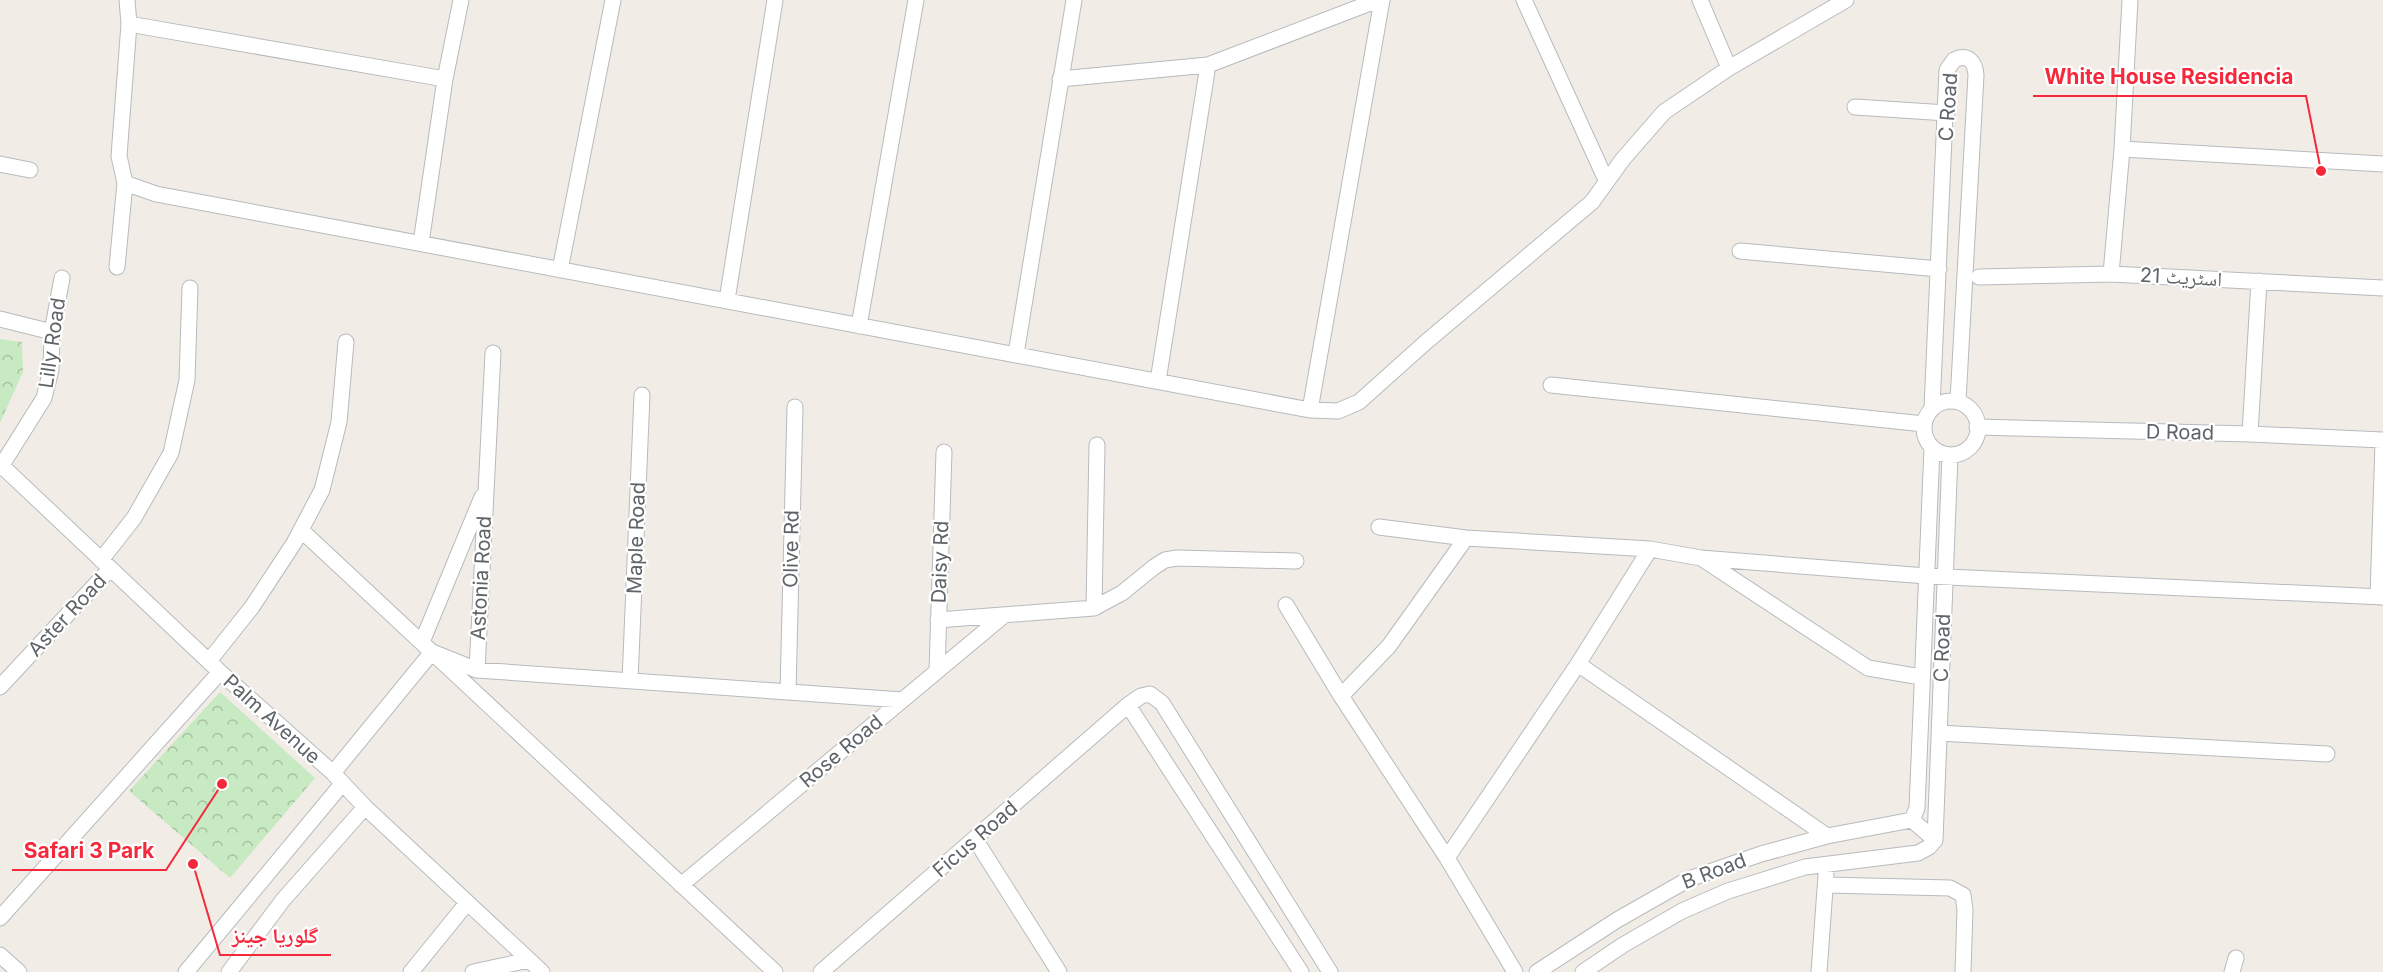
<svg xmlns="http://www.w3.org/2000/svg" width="2383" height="972" viewBox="0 0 2383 972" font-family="Inter,'Noto Naskh Arabic',sans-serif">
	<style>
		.park { fill: url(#park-crowns) }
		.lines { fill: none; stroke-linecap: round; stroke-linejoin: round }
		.minor-casing { stroke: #b7babe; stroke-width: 17 }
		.minor { stroke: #fff; stroke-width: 15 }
		.labels { text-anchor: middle; stroke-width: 4.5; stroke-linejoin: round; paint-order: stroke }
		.street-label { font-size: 20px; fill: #5e6468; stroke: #fff }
		.leader { fill: none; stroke: #f5293b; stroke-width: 2 }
		.callout-dot { fill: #f5293b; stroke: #fff; stroke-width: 2 }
		.callout-label { font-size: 21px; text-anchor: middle; font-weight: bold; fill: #f5293b; stroke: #fff; stroke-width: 4.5; stroke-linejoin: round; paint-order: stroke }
	</style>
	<defs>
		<pattern id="park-crowns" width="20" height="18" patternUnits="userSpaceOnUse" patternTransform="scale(1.5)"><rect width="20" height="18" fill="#c8eac2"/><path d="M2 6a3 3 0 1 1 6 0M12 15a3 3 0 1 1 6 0" fill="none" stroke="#a6c1a1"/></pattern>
	</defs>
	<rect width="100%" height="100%" fill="#f1ede6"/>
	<path class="park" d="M 0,339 L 22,342 L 23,372 L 0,423 Z
		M 220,692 L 315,778 L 230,878 L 129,791 Z"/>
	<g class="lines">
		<g class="minor-casing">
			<path id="minor" d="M 1524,0 L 1606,180
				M 1700,0 L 1729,68
				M 129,24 L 445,79
				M 1060,79 L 1208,65 L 1378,0
				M 1855,107 L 1947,113
				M 2122,149 L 2383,164
				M 0,164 L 30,170
				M 125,183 L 156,194 L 1310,410 L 1338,411 L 1359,402 L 1426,342 L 1592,202 L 1623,159 L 1664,112 L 1729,68 L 1846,0
				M 421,243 L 445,79 L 461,0
				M 1740,251 L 1939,269
				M 117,267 L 125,183 L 119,156 L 129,24 L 127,0
				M 560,270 L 613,0
				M 2111,274 L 2122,149 L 2130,0
				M 1979,277 L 2111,274 L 2383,288
				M 727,300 L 775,0
				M 0,319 L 52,332
				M 859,326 L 916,0
				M 1016,354 L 1074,0
				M 1158,381 L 1208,65
				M 1551,385 L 1924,424
				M1924 428a27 27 0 1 1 54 0a27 27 0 1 1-54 0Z
				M 1932,408 L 1947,70 L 1954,60 C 1968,53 1975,62 1976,75 L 1958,401
				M 1310,410 L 1382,0
				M 1977,427 L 2250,434 L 2383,440
				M 2250,434 L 2259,281
				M 2,466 L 220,672 L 333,773 L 365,807 L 542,972
				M 0,468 L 44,398 L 51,370 L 52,332 L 62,278
				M 1379,527 L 1466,538 L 1650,549 L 1701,558 L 1868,668 L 1921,677
				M 301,530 L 775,972
				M 1701,558 L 1926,576 L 2383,597
				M 101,560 L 134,518 L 171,453 L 187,380 L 190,288
				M 2378,597 L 2383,443
				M 1286,605 L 1341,696 L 1447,858 L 1515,972
				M 1094,608 L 1122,593 L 1154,567 L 1165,560 L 1177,558 L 1296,561
				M 938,620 L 1094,608 L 1097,445
				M 422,642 L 482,497
				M 209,661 L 252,607 L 294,543 L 322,490 L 339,422 L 346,342
				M 1578,664 L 1827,836
				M 477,670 L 493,353
				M 937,671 L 944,452
				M 630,681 L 642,395
				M 0,687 L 110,569
				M 788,692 L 795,407
				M 1341,696 L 1389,646 L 1466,538
				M 1128,705 L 1301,972
				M 1939,733 L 2327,754
				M 333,773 L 432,652 L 477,670 L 902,700
				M 1912,820 L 1917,808 L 1932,448
				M 1912,820 L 1935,840
				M 975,839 L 1059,972
				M 1935,840 L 1950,455
				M 1447,858 L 1578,664 L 1650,549
				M 681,885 L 1002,617
				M 1826,885 L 1950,888 L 1963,895 L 1965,910 L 1963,972
				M 0,918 L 220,672
				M 0,955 L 19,972
				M 186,972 L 342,784
				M 229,972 L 283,900 L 365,807
				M 411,972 L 467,903
				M 473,972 L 529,960
				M 821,972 L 1128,705 L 1141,696 L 1150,694 L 1162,703 L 1330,972
				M 1537,972 L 1617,920 L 1689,879 L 1761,854 L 1827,836 L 1912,820
				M 1583,972 L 1623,945 L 1682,911 L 1728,891 L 1805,867 L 1918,853 L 1929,847 L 1935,840
				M 1819,972 L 1826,875
				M 2232,972 L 2236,958"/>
		</g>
		<use href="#minor" class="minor"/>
	</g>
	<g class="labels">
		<g class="street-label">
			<text transform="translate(1948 107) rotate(-86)" y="7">C Road</text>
			<text transform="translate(2181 277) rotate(3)" y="7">اسٹریٹ 21</text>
			<text transform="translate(52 343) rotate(-82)" y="7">Lilly Road</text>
			<text transform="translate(2180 432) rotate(1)" y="7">D Road</text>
			<text transform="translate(636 538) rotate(-88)" y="7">Maple Road</text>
			<text transform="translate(791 549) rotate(-89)" y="7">Olive Rd</text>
			<text transform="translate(940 562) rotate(-88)" y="7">Daisy Rd</text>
			<text transform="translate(481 578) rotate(-87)" y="7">Astonia Road</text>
			<text transform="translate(67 615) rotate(-47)" y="7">Aster Road</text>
			<text transform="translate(1942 648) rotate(-88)" y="7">C Road</text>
			<text transform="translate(272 719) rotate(42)" y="7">Palm Avenue</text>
			<text transform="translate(841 751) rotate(-40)" y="7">Rose Road</text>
			<text transform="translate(975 839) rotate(-41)" y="7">Ficus Road</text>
			<text transform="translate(1714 871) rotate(-21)" y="7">B Road</text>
		</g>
	</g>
	<path class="leader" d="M2321 171L2306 96H2033M222 784L166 870H12M193 864L220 955H331"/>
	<g class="callout-dot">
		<circle cx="2321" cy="171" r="6"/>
		<circle cx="222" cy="784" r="6"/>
		<circle cx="193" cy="864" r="6"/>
	</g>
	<g class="callout-label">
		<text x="2169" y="84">White House Residencia</text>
		<text x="89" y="858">Safari 3 Park</text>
		<text x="275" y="943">گلوریا جینز</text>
	</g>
</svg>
